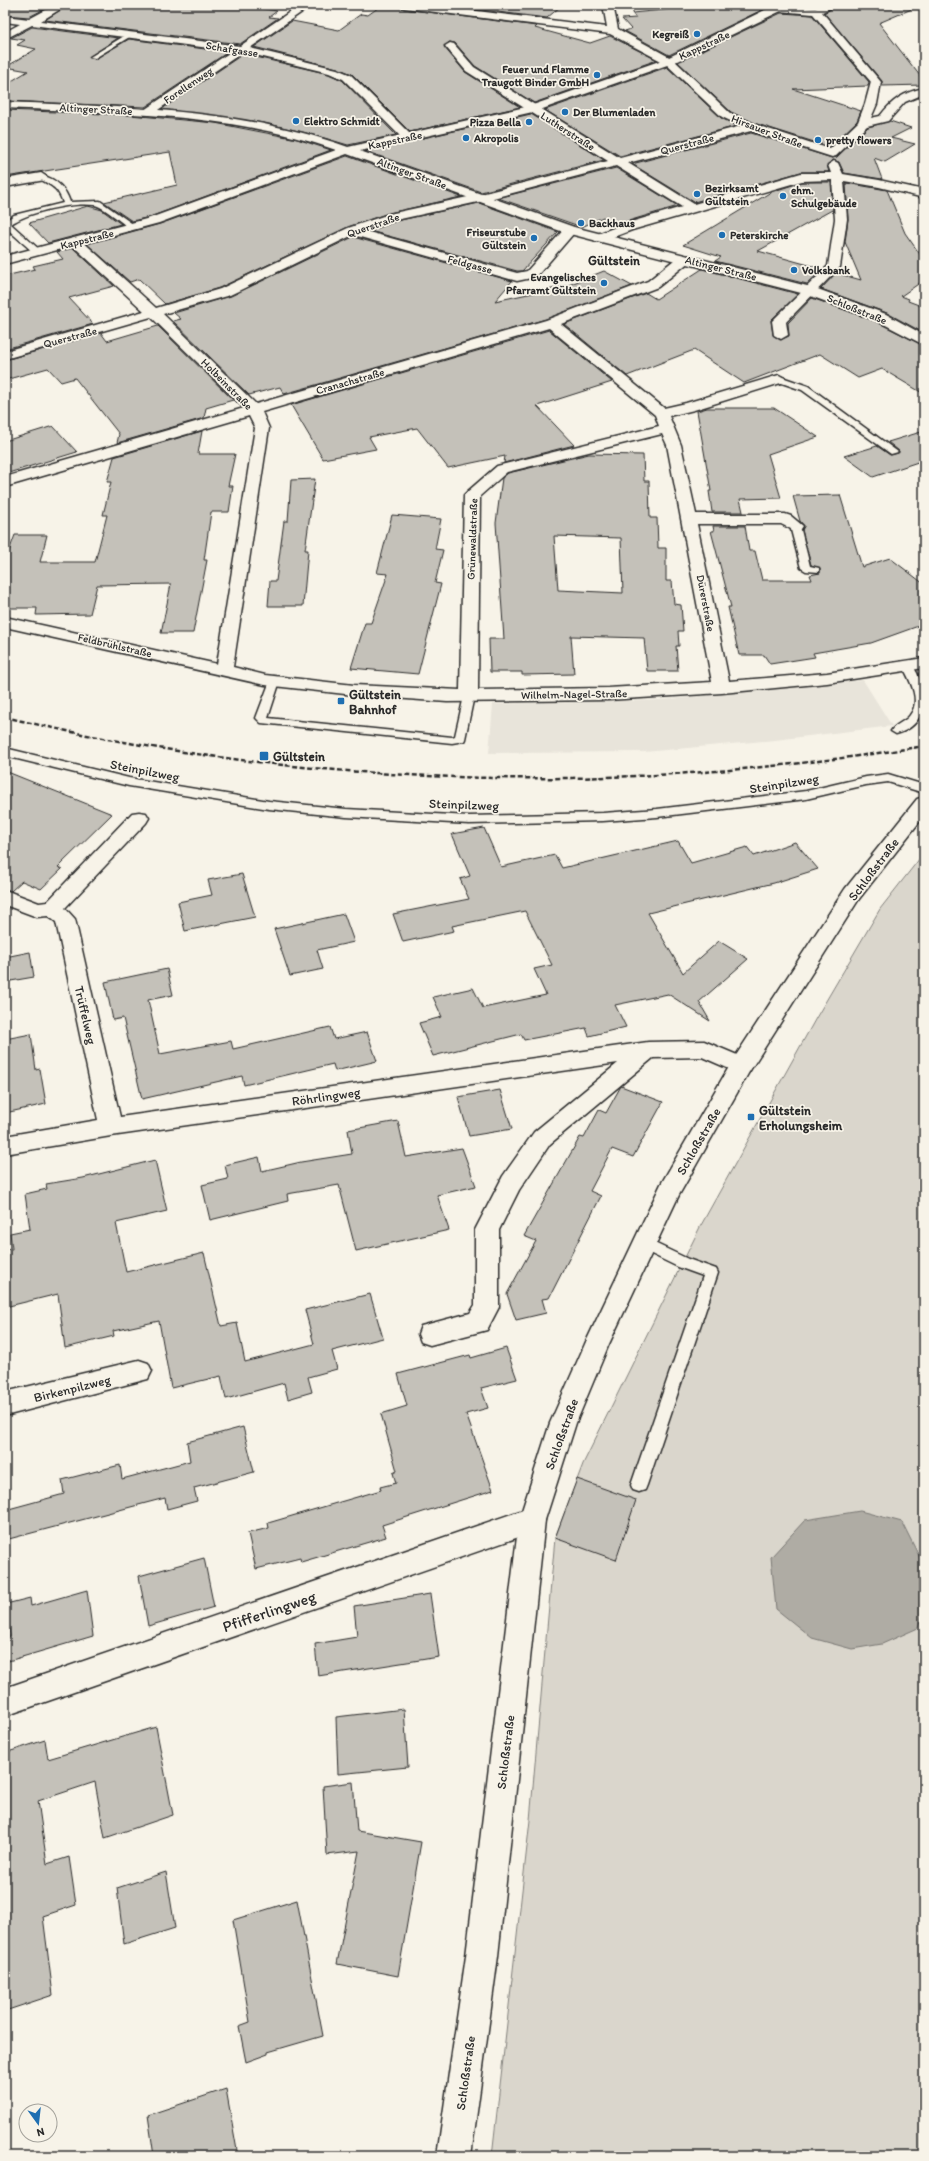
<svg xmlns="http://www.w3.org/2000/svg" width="929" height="2161" viewBox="0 0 929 2161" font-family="Itim,sans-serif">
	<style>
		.built { fill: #e8e4da }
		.green { fill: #dad6cc; stroke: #82807c }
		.water { fill: #afaca4; stroke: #7a7874 }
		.building { fill: #c4c1b9; stroke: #2b2b2b; fill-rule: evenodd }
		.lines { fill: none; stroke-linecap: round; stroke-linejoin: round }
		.lane-casing { stroke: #2b2b2b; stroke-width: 3 }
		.street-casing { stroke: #2b2b2b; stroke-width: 3 }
		.secondary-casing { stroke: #2b2b2b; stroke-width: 3 }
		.lane { fill: #f7f3e8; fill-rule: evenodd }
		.street { fill: #f7f3e8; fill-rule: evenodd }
		.secondary { fill: #f7f3e8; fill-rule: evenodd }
		.rail { stroke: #2b2b2b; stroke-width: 2.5; stroke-dasharray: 5 2.5; stroke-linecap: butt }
		.poi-dot { fill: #1f6fb2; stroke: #f7f3e8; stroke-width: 1.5 }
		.labels { text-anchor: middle; stroke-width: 3.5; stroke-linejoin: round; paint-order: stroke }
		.far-poi-label { font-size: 11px; font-weight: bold; fill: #2b2b2b; stroke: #f7f3e8; text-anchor: start }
		.far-street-label { font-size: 11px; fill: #2b2b2b; stroke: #f7f3e8 }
		.far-quarter-label { font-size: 13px; font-weight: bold; fill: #2b2b2b; stroke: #f7f3e8 }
		.poi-label { font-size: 13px; font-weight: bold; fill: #2b2b2b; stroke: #f7f3e8; text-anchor: start }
		.street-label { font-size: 13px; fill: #2b2b2b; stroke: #f7f3e8 }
		.near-street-label { font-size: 16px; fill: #2b2b2b; stroke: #f7f3e8 }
	</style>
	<rect width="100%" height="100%" fill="#f7f3e8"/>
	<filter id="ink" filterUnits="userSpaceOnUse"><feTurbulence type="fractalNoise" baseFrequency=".025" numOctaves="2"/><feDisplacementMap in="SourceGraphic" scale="8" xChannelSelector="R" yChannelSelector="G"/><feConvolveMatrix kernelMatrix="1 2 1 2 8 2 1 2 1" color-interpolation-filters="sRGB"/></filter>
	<g filter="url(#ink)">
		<path class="built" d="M 863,680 L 892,726 L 775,740 L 644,752 L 489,753 L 493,704 L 660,700 Z"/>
		<path class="green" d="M 924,853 L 924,2156 L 492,2156 L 530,1820 L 555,1538 L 583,1464 L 700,1227 L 816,1018 L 880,909 Z"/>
		<path class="water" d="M 860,1511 L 902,1522 L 924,1566 L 924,1610 L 918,1628 L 882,1644 L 852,1649 L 812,1638 L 776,1609 L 771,1557 L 805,1520 Z"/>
		<path class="building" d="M 5,5 L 52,5 L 29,17 L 5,15 Z
			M 68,5 L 240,5 L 277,11 L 269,17 L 278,18 L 240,44 L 45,20 Z
			M 382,5 L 398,5 L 404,9 L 537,26 L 535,28 L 590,43 L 610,36 L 657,60 L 534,103 L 475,66 L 455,43 L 449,42 L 444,47 L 465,72 L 520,107 L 410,132 L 352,74 L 337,68 L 254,47 L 292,21 L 339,30 L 361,14 L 368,15 Z
			M 440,5 L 500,5 L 498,7 L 561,6 L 547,18 Z
			M 681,5 L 772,5 L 669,55 L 625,31 L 631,29 L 622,19 L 636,18 L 632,13 L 684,8 Z
			M 838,5 L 921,5 L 879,23 L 924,81 L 924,85 L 882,86 L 882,81 L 824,13 Z
			M 781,13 L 812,15 L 869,82 L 868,86 L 793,89 L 861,111 L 857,121 L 830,147 L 757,124 L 731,112 L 678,62 Z
			M 32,27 L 118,38 L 89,57 L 95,59 L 129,39 L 228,52 L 145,107 L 5,101 L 5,85 L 28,71 L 6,67 L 36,49 L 17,45 L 25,40 L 11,38 Z
			M 243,54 L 329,74 L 342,80 L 396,135 L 348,145 L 307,133 L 265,123 L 162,109 Z
			M 667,67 L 721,118 L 737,126 L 620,156 L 545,110 Z
			M 5,110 L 130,115 L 215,123 L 297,139 L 331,150 L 150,217 L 132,221 L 104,202 L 177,185 L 170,152 L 5,177 Z
			M 531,114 L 604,160 L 481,192 L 365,151 Z
			M 890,121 L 911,128 L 891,138 L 915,144 L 885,162 L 874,158 L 882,179 L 844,173 L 839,162 L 833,160 L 827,165 L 829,172 L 801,172 L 694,202 L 632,164 L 751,133 L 832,158 L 837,157 L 868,127 Z
			M 347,156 L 461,197 L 389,213 L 348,227 L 219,288 L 165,304 L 139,279 L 130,282 L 87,244 L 160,224 Z
			M 616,168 L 678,206 L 615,225 L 603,217 L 582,227 L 498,198 Z
			M 802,182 L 831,182 L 833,213 L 832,210 L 758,251 L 823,269 L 807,284 L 715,261 L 721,257 L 683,245 L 771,192 Z
			M 846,183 L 887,190 L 905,233 L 924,260 L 924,280 L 901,296 L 909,299 L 908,301 L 924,307 L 924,333 L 887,313 L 821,289 L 836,273 L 861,280 L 845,242 L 848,219 Z
			M 479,203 L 558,232 L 522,271 L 517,271 L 370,231 L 396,221 Z
			M 88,206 L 102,210 L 121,224 L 48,243 L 29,223 Z
			M 353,237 L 512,281 L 495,301 L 566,286 L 604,271 L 632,286 L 546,319 L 284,394 L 280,387 L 249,395 L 173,321 L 181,319 L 174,313 L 231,296 Z
			M 73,248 L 114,286 L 69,298 L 93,324 L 5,349 L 5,276 L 35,269 L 33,266 L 63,259 L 57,252 Z
			M 702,269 L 798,294 L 771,320 L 773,335 L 780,340 L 789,336 L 788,323 L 812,298 L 875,321 L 924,346 L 924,394 L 882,369 L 858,378 L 820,354 L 744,383 L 694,350 L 627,376 L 564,324 L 646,293 L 656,299 Z
			M 158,326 L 233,400 L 206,408 L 204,418 L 117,443 L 119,434 L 75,378 L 61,382 L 48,368 L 5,380 L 5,360 L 101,333 L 107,341 Z
			M 549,330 L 612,382 L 537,406 L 574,445 L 504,463 L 505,456 L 448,468 L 417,428 L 369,437 L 376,449 L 323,459 L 291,405 Z
			M 707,408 L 774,408 L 818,437 L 768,454 L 781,498 L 740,499 L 743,512 L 712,512 L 709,491 L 711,491 L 697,411 Z
			M 53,426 L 77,452 L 5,474 L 5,441 Z
			M 202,431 L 198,454 L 235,454 L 228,486 L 233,486 L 229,512 L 211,512 L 204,560 L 207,560 L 193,633 L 161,633 L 171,584 L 97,585 L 90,614 L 36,615 L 37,608 L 5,608 L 5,562 L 15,535 L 47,535 L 40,562 L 95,562 L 107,515 L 103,515 L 111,482 L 107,482 L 114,457 Z
			M 924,431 L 924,460 L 873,477 L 844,456 L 877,446 L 890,455 L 898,453 L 899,451 L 888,442 Z
			M 589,454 L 643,455 L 644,481 L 649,481 L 650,518 L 657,518 L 658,548 L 666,548 L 666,581 L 672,581 L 674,604 L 681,605 L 683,631 L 678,631 L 679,646 L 676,646 L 678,671 L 647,671 L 644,638 L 571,636 L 574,674 L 522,675 L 522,672 L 490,672 L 489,639 L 504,639 L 496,523 L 502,478 L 508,473 ZM 554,536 L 621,538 L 623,593 L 558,590 Z
			M 315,479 L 305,550 L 308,550 L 303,606 L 268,606 L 270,581 L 276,581 L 284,521 L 288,521 L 291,480 Z
			M 840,495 L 862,567 L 890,558 L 924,584 L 924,624 L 871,643 L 813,653 L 815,657 L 770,664 L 764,655 L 739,655 L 728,607 L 731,607 L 711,531 L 714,531 L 713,526 L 745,526 L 749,551 L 755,551 L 762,580 L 812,580 L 810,575 L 820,573 L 820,568 L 811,565 L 802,530 L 804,526 L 800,521 L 793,496 Z
			M 392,515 L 441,519 L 435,549 L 443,550 L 435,583 L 441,584 L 418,674 L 351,668 L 365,623 L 371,623 L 388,574 L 377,573 Z
			M 5,771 L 112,814 L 58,867 L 62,869 L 41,889 L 22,881 L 11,891 L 5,889 Z
			M 484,828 L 501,867 L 555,855 L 562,868 L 678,841 L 691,863 L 747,847 L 754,856 L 795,842 L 818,869 L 774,883 L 648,913 L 683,973 L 719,941 L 748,959 L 699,1002 L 710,1021 L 668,994 L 615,1005 L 626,1027 L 589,1036 L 586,1028 L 524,1040 L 521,1034 L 433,1056 L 419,1023 L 442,1017 L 433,997 L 473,988 L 483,1008 L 546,995 L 534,969 L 552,965 L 525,911 L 452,926 L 454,931 L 403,942 L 393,914 L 469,899 L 460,879 L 470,876 L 452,834 Z
			M 242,874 L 255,917 L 185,931 L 178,902 L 212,895 L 208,880 Z
			M 344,914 L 354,942 L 317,950 L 323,969 L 290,976 L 274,929 Z
			M 30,952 L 34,977 L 5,982 L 5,957 Z
			M 167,969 L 173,995 L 148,1000 L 160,1054 L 231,1041 L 233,1049 L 330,1027 L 334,1039 L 367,1032 L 377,1061 L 335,1071 L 333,1064 L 244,1085 L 242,1076 L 142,1099 L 123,1018 L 113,1020 L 105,982 Z
			M 31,1034 L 36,1070 L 40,1069 L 46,1104 L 5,1113 L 5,1039 Z
			M 621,1086 L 663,1102 L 633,1157 L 612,1149 L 590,1191 L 601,1196 L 549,1298 L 542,1299 L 546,1313 L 516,1320 L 507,1294 L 536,1241 L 524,1236 L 580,1137 L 584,1138 L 599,1110 L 606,1113 Z
			M 500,1090 L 512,1129 L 469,1136 L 458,1097 Z
			M 398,1121 L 406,1157 L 462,1148 L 476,1186 L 437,1195 L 449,1230 L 356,1251 L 339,1185 L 287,1194 L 288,1201 L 210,1220 L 202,1185 L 228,1179 L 225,1165 L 259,1157 L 262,1171 L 301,1162 L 352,1154 L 348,1130 Z
			M 155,1160 L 167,1211 L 116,1223 L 126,1272 L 204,1253 L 221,1326 L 237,1323 L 245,1362 L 314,1344 L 305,1310 L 370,1294 L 383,1338 L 332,1351 L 337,1369 L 308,1377 L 312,1392 L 288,1399 L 284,1383 L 226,1399 L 221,1376 L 171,1388 L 159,1321 L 113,1331 L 114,1336 L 65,1348 L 58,1294 L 5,1307 L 5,1250 L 12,1249 L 10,1233 L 30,1229 L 25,1194 L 47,1189 L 46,1184 L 83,1178 Z
			M 506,1348 L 517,1379 L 481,1388 L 488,1408 L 466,1414 L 493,1490 L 382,1525 L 386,1537 L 301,1562 L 300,1558 L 256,1569 L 248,1533 L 269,1528 L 268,1523 L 381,1490 L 380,1487 L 396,1483 L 393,1473 L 397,1471 L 381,1414 L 407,1406 L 398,1374 L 470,1355 L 471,1358 Z
			M 243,1427 L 254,1472 L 194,1488 L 197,1501 L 167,1509 L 165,1498 L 5,1540 L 5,1510 L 64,1494 L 62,1480 L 120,1465 L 122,1479 L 190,1461 L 187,1442 Z
			M 577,1479 L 636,1500 L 616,1560 L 555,1538 Z
			M 204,1558 L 214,1607 L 148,1626 L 139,1576 Z
			M 87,1590 L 93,1636 L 5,1662 L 5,1637 L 10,1636 L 6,1604 L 30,1598 L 31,1606 Z
			M 430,1594 L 439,1657 L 318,1676 L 315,1644 L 357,1637 L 354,1606 Z
			M 404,1709 L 408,1767 L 338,1774 L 336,1717 Z
			M 156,1727 L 173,1815 L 105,1838 L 95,1782 L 38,1801 L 47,1864 L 69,1857 L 76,1905 L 43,1916 L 53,1995 L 5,2011 L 5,1942 L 8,1941 L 5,1915 L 5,1753 L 45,1740 L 48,1759 Z
			M 353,1782 L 357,1831 L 421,1842 L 398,1976 L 337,1964 L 359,1851 L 327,1855 L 323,1786 Z
			M 166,1872 L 175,1928 L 124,1944 L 117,1888 Z
			M 297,1900 L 323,2036 L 268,2052 L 268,2054 L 246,2062 L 239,2026 L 250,2022 L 233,1920 Z
			M 226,2089 L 238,2156 L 154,2156 L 148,2115 Z"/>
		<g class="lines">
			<g class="lane-casing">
				<path id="lane" d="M 129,33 L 131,36 L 95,58 L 90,57 Z
					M 41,175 C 56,179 65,187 70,202 L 100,201 L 137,227 L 130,229 C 122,223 103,206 94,205 C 72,202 29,212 11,224 L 41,251 L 34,253 L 5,227 L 5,221 L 14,215 L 63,203 C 57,185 50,186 37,177 Z
					M 779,376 L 808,386 L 898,452 L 891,454 L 802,390 L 776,381 L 776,377 Z
					M 795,523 L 800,526 L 810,566 L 819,568 L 819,572 L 806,571 L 801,568 L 790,526 Z
					M 907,662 C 913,663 914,668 917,673 C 929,697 926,726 896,734 L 891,731 C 895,724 905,722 910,715 C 922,700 909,679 902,665 Z
					M 275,678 L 280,681 L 268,718 L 452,737 L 455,736 L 464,696 L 469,693 L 474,696 L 465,739 L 464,741 L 452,743 L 261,723 L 256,718 L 270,681 Z
					M 5,748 L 129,778 L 269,801 L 346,809 L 469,816 L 603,813 L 657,809 L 806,791 L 866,777 L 888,774 L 924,785 L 924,793 L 888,782 L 866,785 L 806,799 L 657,817 L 603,821 L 469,824 L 346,817 L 269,809 L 129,786 L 5,756 Z
					M 644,1238 L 688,1259 L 716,1269 L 718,1273 L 647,1485 L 645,1490 L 639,1492 L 633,1490 L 631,1485 L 703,1276 L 678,1267 L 639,1248 L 637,1244 L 639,1240 Z"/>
			</g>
			<g class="street-casing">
				<path id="street" d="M 55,5 L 67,5 L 41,21 L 240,46 L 300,5 L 312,5 L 250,48 L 337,69 L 351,75 L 414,138 L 408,141 L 404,140 L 343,79 L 329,73 L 243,52 L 152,114 L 144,114 L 142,112 L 144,110 L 232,51 L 32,25 L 5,39 L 5,32 L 20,24 L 5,22 L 5,16 L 29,19 Z
					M 399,5 L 428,5 L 607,27 L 603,5 L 613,5 L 618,29 L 673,59 L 730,113 L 756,125 L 830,149 L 858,122 L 865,104 L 871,82 L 813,14 L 779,11 L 774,8 L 779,5 L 815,8 L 823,5 L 837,5 L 822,12 L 881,82 L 877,104 L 871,118 L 880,116 C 892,100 904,92 924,88 L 924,94 L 905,102 L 888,121 L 867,126 L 836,156 L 832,157 L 751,131 L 628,163 L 694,204 L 801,173 L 831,173 L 828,165 L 834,161 L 838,163 L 843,174 L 879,180 L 924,190 L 924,198 L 879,187 L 844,181 L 847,219 L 840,267 L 786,322 L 788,335 L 781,339 L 774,335 L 772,321 L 828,266 L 835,219 L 832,180 L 802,181 L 632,230 L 603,241 L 595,241 L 593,238 L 595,235 L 624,224 L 682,207 L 616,166 L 478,202 L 396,220 L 365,231 L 517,273 L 527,271 L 566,227 L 574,227 L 576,230 L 574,233 L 536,277 L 517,281 L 353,235 L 230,295 L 163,314 L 256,404 L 546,320 L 648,281 L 679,256 L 689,256 L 690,259 L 689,262 L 658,287 L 561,324 L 664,408 L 686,403 L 779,375 L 786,379 L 784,382 L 694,410 L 669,416 L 681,445 L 696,514 L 785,514 L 791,516 L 803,526 L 801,529 L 795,531 L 781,524 L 697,524 L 729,681 L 827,673 L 924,658 L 924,668 L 827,683 L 722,693 L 608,700 L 447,702 L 354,695 L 265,685 L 5,627 L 5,617 L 217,664 L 255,428 L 249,416 L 5,487 L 5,477 L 244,408 L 151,317 L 5,359 L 5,351 L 144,311 L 72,245 L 70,242 L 72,239 L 80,239 L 156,308 L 220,289 L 348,228 L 389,214 L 477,195 L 608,161 L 466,71 L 445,46 L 450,43 L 454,44 L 474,67 L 620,158 L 741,126 L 722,117 L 665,63 L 610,34 L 404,8 ZM 549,328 L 655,415 L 659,426 L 497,466 L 467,492 L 464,495 L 460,690 L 354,685 L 265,675 L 233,667 L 269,428 L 262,412 ZM 662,434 L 667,445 L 712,682 L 608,688 L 478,690 L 480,496 L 507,472 Z
					M 41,173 L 47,177 L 45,180 L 5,187 L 5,179 Z
					M 139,812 L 146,813 L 149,818 L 146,823 L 65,908 L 75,919 L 120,1117 L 648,1042 L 704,1041 L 749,1060 L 752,1066 L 749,1072 L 741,1074 L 702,1057 L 653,1058 L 550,1144 L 519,1190 L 499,1230 L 499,1307 L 487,1330 L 430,1345 L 421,1342 L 418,1334 L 421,1326 L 470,1313 L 475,1305 L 475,1230 L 503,1176 L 534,1132 L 618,1063 L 111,1136 L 5,1154 L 5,1136 L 98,1120 L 56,922 L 48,916 L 37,917 L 5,905 L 5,890 L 39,903 L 47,902 L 132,813 Z
					M 139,1360 L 148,1363 L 152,1371 L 148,1379 L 5,1416 L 5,1392 Z
					M 532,1507 L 542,1511 L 545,1520 L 542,1529 L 5,1716 L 5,1688 Z"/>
			</g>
			<g class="secondary-casing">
				<path id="secondary" d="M 775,5 L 785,5 L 783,10 L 673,63 L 537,111 L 360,151 L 574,227 L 815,288 L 886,314 L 924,335 L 924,345 L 876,320 L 805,294 L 566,233 L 347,154 L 159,223 L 5,264 L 5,256 L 150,218 L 336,150 C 234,113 113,113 5,108 L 5,102 C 119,107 239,108 348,147 L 530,106 L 665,59 Z
					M 924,797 L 924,816 L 859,899 L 749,1072 L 679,1195 L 609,1344 L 576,1423 L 545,1520 L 498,1956 L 471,2156 L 437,2156 L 466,1956 L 519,1520 L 550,1423 L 585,1344 L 661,1184 L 733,1060 L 845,889 L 917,799 Z"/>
			</g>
			<use href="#lane" class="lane"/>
			<use href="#street" class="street"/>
			<use href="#secondary" class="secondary"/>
			<path class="rail" d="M 5,717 C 306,789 619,796 924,746"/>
		</g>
	</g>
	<g class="poi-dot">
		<circle cx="697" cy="34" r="4"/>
		<circle cx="597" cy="75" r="4"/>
		<circle cx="565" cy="112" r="4"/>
		<circle cx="296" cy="121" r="4"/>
		<circle cx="529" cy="122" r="4"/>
		<circle cx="466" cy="138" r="4"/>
		<circle cx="818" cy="140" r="4"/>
		<circle cx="697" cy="194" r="4"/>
		<circle cx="783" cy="196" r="4"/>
		<circle cx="581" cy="223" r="4"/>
		<circle cx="722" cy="235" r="4"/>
		<circle cx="534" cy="238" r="4"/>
		<circle cx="794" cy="270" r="4"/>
		<circle cx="604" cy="283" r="4"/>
		<rect x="337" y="697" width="8" height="8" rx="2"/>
		<rect x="259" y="751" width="10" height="10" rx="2"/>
		<rect x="747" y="1113" width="8" height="8" rx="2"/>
	</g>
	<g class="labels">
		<g class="far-poi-label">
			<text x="689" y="38" text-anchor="end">Kegreiß</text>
			<text x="589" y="73" text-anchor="end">Feuer und Flamme<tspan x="589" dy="13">Traugott Binder GmbH</tspan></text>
			<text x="573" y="116">Der Blumenladen</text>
			<text x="304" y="125">Elektro Schmidt</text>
			<text x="521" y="126" text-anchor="end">Pizza Bella</text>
			<text x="474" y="142">Akropolis</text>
			<text x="826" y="144">pretty flowers</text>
			<text x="705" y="192">Bezirksamt<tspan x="705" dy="13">Gültstein</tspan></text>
			<text x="791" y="194">ehm.<tspan x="791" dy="13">Schulgebäude</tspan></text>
			<text x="589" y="227">Backhaus</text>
			<text x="526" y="236" text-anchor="end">Friseurstube<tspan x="526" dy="13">Gültstein</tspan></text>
			<text x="730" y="239">Peterskirche</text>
			<text x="802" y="274">Volksbank</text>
			<text x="596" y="281" text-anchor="end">Evangelisches<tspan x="596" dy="13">Pfarramt Gültstein</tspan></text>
		</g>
		<g class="far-street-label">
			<text transform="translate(704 45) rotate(-25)" y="4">Kappstraße</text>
			<text transform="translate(232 49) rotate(9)" y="4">Schafgasse</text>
			<text transform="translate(188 85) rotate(-34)" y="4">Forellenweg</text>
			<text transform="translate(96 109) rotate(3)" y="4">Altinger Straße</text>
			<text transform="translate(568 131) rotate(33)" y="4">Lutherstraße</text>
			<text transform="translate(767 131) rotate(21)" y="4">Hirsauer Straße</text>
			<text transform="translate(395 140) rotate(-12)" y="4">Kappstraße</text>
			<text transform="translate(687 144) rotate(-15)" y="4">Querstraße</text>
			<text transform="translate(412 173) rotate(20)" y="4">Altinger Straße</text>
			<text transform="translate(373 225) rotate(-19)" y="4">Querstraße</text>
			<text transform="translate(87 239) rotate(-14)" y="4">Kappstraße</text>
			<text transform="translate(470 264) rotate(15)" y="4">Feldgasse</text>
			<text transform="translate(721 268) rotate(14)" y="4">Altinger Straße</text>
			<text transform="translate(857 309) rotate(22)" y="4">Schloßstraße</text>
			<text transform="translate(70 337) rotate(-15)" y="4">Querstraße</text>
			<text transform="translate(350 381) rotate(-16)" y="4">Cranachstraße</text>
			<text transform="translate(227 384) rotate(45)" y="4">Holbeinstraße</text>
			<text transform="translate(472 539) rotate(-88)" y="4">Grünewaldstraße</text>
			<text transform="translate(706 603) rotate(79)" y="4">Dürerstraße</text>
			<text transform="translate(115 645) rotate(13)" y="4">Feldbrühlstraße</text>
			<text transform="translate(574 694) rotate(-1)" y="4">Wilhelm-Nagel-Straße</text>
		</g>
		<g class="far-quarter-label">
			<text x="614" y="265">Gültstein</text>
		</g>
		<g class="poi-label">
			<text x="349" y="699">Gültstein<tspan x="349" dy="15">Bahnhof</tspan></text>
			<text x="273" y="761">Gültstein</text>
			<text x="759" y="1115">Gültstein<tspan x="759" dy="15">Erholungsheim</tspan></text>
		</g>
		<g class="street-label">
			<text transform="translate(145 770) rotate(11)" y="5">Steinpilzweg</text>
			<text transform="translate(784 783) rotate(-9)" y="5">Steinpilzweg</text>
			<text transform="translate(464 804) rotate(2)" y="5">Steinpilzweg</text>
			<text transform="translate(873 869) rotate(-53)" y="5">Schloßstraße</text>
			<text transform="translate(86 1015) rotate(77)" y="5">Trüffelweg</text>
			<text transform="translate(326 1096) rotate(-8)" y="5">Röhrlingweg</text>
			<text transform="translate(698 1141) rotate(-60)" y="5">Schloßstraße</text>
			<text transform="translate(72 1388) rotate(-14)" y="5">Birkenpilzweg</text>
			<text transform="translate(561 1434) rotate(-70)" y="5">Schloßstraße</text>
			<text transform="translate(505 1752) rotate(-83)" y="5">Schloßstraße</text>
			<text transform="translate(465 2073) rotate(-82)" y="5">Schloßstraße</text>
		</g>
		<g class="near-street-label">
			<text transform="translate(269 1611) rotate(-19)" y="6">Pfifferlingweg</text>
		</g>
	</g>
	<rect width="929" height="2161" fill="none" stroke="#f7f3e8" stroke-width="20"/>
	<rect x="10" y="10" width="909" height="2141" fill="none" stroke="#2b2b2b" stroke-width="1.5" filter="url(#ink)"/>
	<g transform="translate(38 2123) rotate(165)"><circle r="19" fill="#f7f3e8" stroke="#a5a39c"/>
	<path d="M0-3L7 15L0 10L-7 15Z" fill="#1f6fb2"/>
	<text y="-6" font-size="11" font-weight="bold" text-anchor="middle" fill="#2b2b2b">N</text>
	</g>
</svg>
